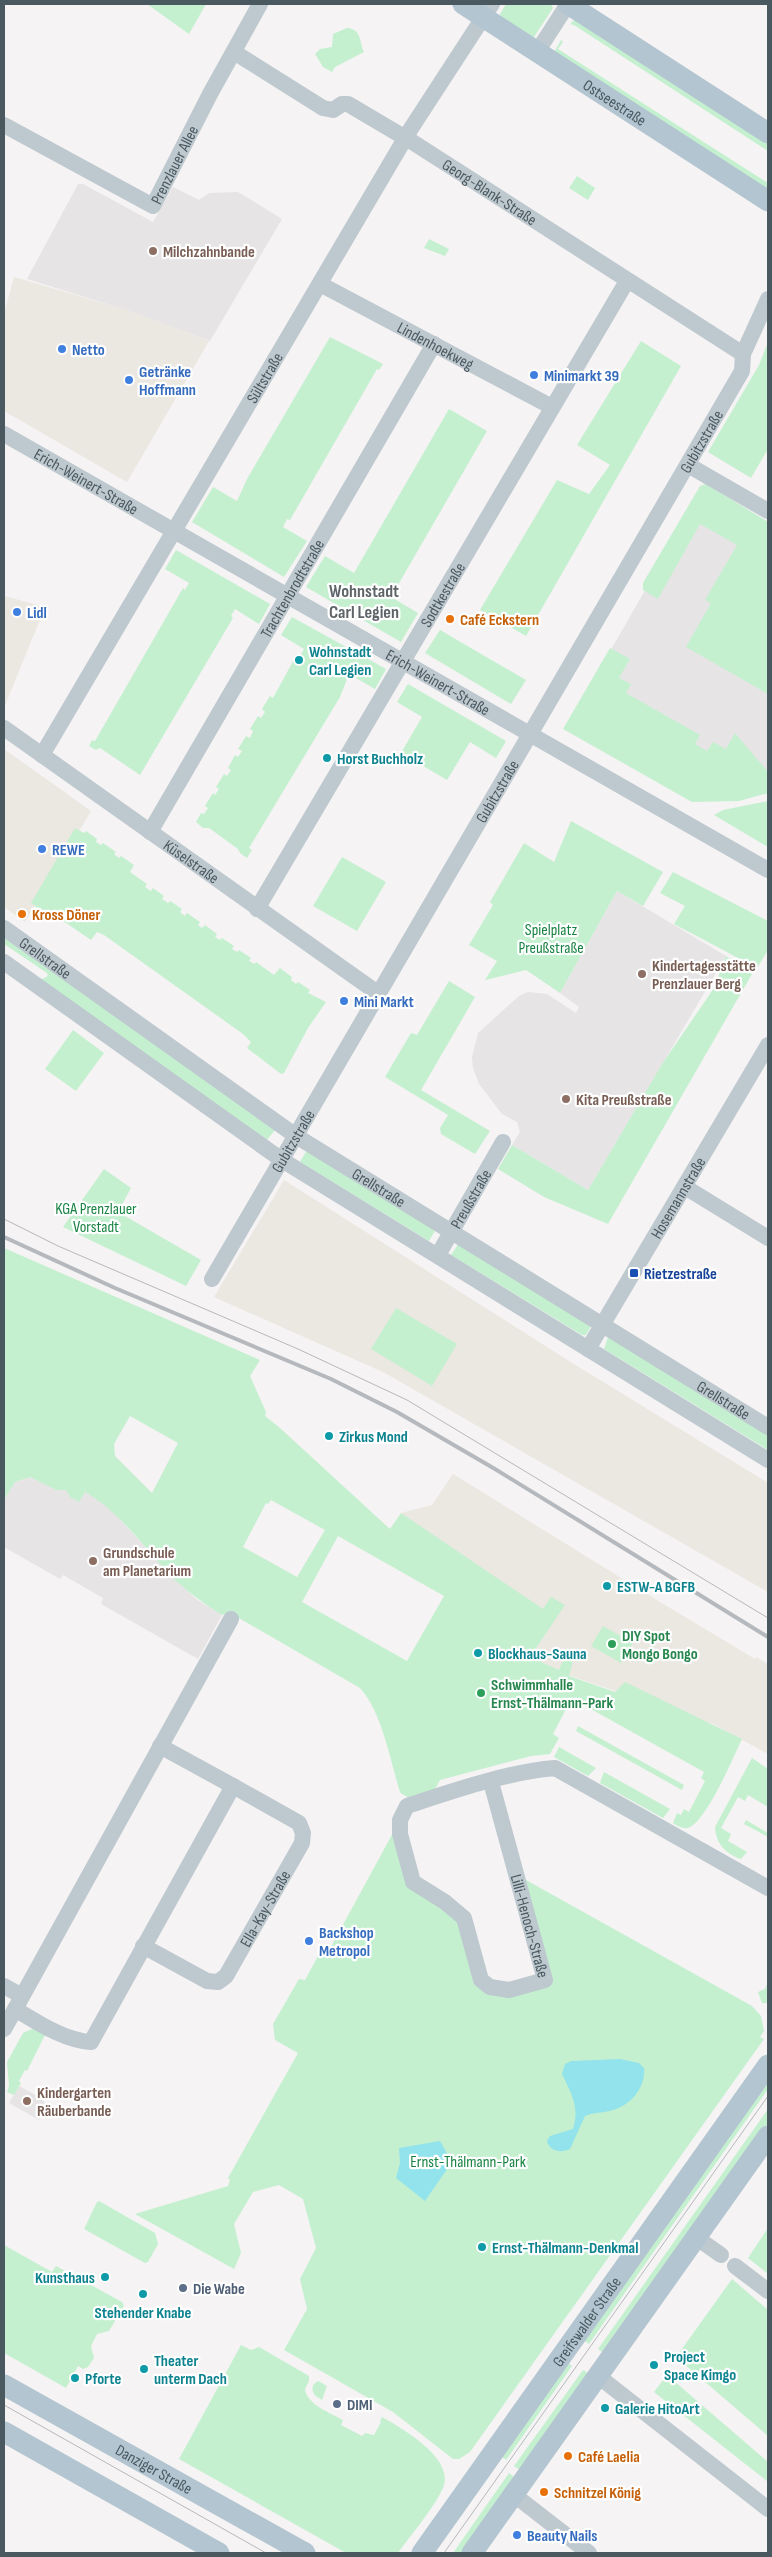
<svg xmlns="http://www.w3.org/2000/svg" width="772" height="2557" viewBox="0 0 772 2557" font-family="'Sofia Sans Condensed',sans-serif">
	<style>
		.commercial { fill: #ebe7e1 }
		.education { fill: #e6e4e5 }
		.green { fill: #c4f0d0; fill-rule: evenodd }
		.water { fill: #92e3ec }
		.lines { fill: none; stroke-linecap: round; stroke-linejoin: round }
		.minor { stroke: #bec8cf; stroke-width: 16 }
		.major { stroke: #b3c5d0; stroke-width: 21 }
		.tram { stroke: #b5b9bd; stroke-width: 1 }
		.rail { stroke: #b5b9bd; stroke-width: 4 }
		.education-dot { fill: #8d6e63; stroke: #fff; stroke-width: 2 }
		.shop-dot { fill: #3f7fe0; stroke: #fff; stroke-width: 2 }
		.food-dot { fill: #e8710a; stroke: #fff; stroke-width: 2 }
		.culture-dot { fill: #0f9aa8; stroke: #fff; stroke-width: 2 }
		.transit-dot { fill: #1a4fb4; stroke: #fff; stroke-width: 2 }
		.leisure-dot { fill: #2e9e5b; stroke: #fff; stroke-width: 2 }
		.service-dot { fill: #5c6f8a; stroke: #fff; stroke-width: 2 }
		.labels { text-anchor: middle; stroke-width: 4.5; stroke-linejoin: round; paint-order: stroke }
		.street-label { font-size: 16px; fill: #4a5860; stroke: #fff }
		.education-label { font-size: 16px; font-weight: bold; fill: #785e54; stroke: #fff; text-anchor: start }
		.shop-label { font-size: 16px; font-weight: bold; fill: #366cbe; stroke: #fff; text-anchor: start }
		.food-label { font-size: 16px; font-weight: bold; fill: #c56008; stroke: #fff; text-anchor: start }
		.culture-label { font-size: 16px; font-weight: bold; fill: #0d838f; stroke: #fff; text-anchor: start }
		.park-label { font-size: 16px; fill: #198343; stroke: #fff }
		.transit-label { font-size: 16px; font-weight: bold; fill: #164399; stroke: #fff; text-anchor: start }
		.leisure-label { font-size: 16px; font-weight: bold; fill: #27864d; stroke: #fff; text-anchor: start }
		.service-label { font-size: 16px; font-weight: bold; fill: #4e5e75; stroke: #fff; text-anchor: start }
		.neighbourhood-label { font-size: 18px; font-weight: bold; fill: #5f6468; stroke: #fff }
	</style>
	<rect width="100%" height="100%" fill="#f5f3f3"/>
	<path class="commercial" d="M 14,277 L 137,313 L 209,341 L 127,482 L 4,411 L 4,314 Z
		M 4,596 L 45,607 L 4,708 Z
		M 4,749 L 91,811 L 25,922 L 4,907 Z
		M 284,1180 L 569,1361 L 768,1483 L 768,1592 L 383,1372 L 214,1297 Z
		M 453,1474 L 660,1602 L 755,1659 L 756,1657 L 768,1664 L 768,1754 L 713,1724 L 568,1675 L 573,1661 L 559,1670 L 529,1657 L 390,1529 L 401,1513 L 432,1505 Z"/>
	<path class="education" d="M 78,184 L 83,184 L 153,222 L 173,187 L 199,200 L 209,193 L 238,192 L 282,219 L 210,341 L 136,313 L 27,279 Z
		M 706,484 L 768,522 L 768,790 L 585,695 Z
		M 617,891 L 726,956 L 588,1190 L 512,1145 L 520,1132 L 517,1122 L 502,1114 L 479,1084 L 473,1068 L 472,1057 L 478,1033 L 519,996 L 528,992 L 547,994 L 576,1013 L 579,1007 L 560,993 Z
		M 30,1477 L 56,1490 L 64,1488 L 85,1492 L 107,1505 L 171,1575 L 196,1599 L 222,1615 L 198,1659 L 101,1604 L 103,1598 L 63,1575 L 60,1579 L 4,1547 L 4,1500 L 15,1482 Z
		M 19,2086 L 43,2099 L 46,2107 L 39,2120 L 9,2103 Z"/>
	<path class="green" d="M 147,4 L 206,4 L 189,34 Z
		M 506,4 L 551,4 L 553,8 L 534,37 L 531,38 L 501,18 L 500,14 Z
		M 574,20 L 768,144 L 768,151 L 574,25 L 570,24 Z
		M 347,28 C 362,29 359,42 364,52 L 335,67 L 332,72 L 323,67 L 315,54 L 320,49 L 332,47 L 333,34 Z
		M 561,40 L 563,42 L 558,49 L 768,183 L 768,190 L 553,54 Z
		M 577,176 L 595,188 L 588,200 L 569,188 Z
		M 429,239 L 449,249 L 445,256 L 424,248 Z
		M 330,337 L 383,364 L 379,370 L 377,369 L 290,520 L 287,519 L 283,527 L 307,541 L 284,577 L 192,522 L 213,487 L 237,501 L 247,479 Z
		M 641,341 L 681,366 L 526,636 L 480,610 L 557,480 L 589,494 L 610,465 L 577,445 Z
		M 768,342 L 768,449 L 751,478 L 708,452 L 759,365 Z
		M 449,409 L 487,431 L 391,597 L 418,613 L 401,642 L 306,587 L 325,556 L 354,573 Z
		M 706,484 L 768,522 L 768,694 L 686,647 L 711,603 L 705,600 L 737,545 L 700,524 L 658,599 L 643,590 L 643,583 L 700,486 Z
		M 176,550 L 270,604 L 259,624 L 235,609 L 231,616 L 233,618 L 140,775 L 100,748 L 96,750 L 89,746 L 92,740 L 95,741 L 183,588 L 185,590 L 189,583 L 165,569 Z
		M 292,617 L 386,669 L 375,689 L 349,674 L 340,697 L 249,848 L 252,850 L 247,858 L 240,853 L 238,849 L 209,828 L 203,828 L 196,822 L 201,813 L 204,814 L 208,808 L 205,806 L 213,793 L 215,795 L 219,789 L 216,787 L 224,774 L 227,776 L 231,770 L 228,768 L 235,755 L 238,757 L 242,751 L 238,749 L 246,736 L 250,738 L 253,731 L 250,729 L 258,716 L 261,718 L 265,712 L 262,709 L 270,696 L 273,698 L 297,654 L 300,656 L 304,649 L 281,635 Z
		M 440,630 L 526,680 L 511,704 L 425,653 Z
		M 610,648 L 630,659 L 619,678 L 631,684 L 626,693 L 700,735 L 695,744 L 707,751 L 713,742 L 726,749 L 735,733 L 768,772 L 768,793 L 739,801 L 692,802 L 563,729 Z
		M 408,684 L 506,741 L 496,758 L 470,742 L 447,780 L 401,753 L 422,717 L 397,702 Z
		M 768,801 L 768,847 L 714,815 L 723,810 Z
		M 571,821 L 663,872 L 643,906 L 617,891 L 560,993 L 526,970 L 485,980 L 497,961 L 469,945 L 493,905 L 490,902 L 524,843 L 554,862 Z
		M 75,828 L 84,833 L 86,831 L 97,839 L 96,842 L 101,845 L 103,843 L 116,852 L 114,854 L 119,858 L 121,856 L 134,865 L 130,872 L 147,884 L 145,887 L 151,891 L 153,888 L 164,896 L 162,899 L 168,903 L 170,901 L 182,909 L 180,912 L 185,916 L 187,913 L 200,922 L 198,925 L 202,928 L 205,925 L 217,934 L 215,937 L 220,940 L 222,938 L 234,946 L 232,949 L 237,952 L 239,950 L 251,958 L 249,961 L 255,964 L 256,962 L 274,975 L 280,968 L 292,977 L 291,980 L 296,984 L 298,982 L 310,990 L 308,993 L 326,1002 L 308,1028 L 284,1073 L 281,1074 L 247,1048 L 251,1042 L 243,1034 L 104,935 L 97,932 L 91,940 L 56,916 L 54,919 L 31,903 Z
		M 342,857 L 386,882 L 357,931 L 313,906 Z
		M 673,872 L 768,921 L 768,950 L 757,968 L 674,924 L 685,906 L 660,893 Z
		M 4,937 L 275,1130 L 267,1140 L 40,980 L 48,976 L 47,973 L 4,944 Z
		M 726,956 L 752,974 L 608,1224 L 544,1197 L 498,1169 L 512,1145 L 588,1190 L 662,1064 L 714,988 Z
		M 449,981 L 475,997 L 421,1090 L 490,1131 L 475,1154 L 441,1134 L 440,1128 L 448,1115 L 385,1077 L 411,1033 L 417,1035 Z
		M 73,1030 L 104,1053 L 76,1091 L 45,1069 Z
		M 307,1150 L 436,1229 L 429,1241 L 300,1162 Z
		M 104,1169 L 131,1188 L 118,1212 L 201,1260 L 186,1286 L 63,1227 Z
		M 459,1243 L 591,1326 L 586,1335 L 582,1335 L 451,1255 Z
		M 4,1248 L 260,1360 L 250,1376 L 266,1412 L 265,1416 L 280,1428 L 390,1529 L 401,1513 L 543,1609 L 551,1597 L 565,1605 L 530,1657 L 559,1670 L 564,1658 L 573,1661 L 569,1676 L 615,1692 L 625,1682 L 742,1739 C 733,1758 706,1822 688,1828 C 682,1829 678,1826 673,1823 L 677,1813 L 681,1815 L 684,1809 L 689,1812 L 705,1781 L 701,1778 L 704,1772 L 580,1703 L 577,1709 L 572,1706 L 565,1711 L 553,1734 L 559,1738 L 550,1754 L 531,1756 L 440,1780 L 433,1793 C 421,1796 409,1802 400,1792 C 390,1760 382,1712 360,1688 L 230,1613 L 222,1615 C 203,1603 186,1591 170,1575 C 142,1545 121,1513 85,1492 L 79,1502 L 70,1497 L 66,1490 L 56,1490 L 30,1477 L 15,1482 L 4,1500 ZM 130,1416 L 178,1443 L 152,1493 L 115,1456 L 114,1444 ZM 271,1500 L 325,1530 L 297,1577 L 243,1547 L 266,1503 L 268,1504 ZM 338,1536 L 444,1596 L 407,1661 L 302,1602 Z
		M 396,1308 L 457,1344 L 432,1386 L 371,1349 Z
		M 608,1337 L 768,1433 L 768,1450 L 604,1349 Z
		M 603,1626 L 633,1643 L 621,1663 L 591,1646 Z
		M 578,1726 L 684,1785 L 682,1790 L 576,1731 Z
		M 559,1747 L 596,1768 L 588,1776 L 554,1757 Z
		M 752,1758 L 768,1769 L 768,1807 L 748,1795 L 745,1801 L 738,1797 L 721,1828 L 731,1834 L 728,1841 L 747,1852 L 741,1859 C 726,1854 716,1844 715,1827 Z
		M 604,1772 L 670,1809 L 663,1818 L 600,1783 Z
		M 746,1820 L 768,1833 L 768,1837 L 744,1824 Z
		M 394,1831 L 410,1886 L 455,1915 L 478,1984 L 549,1981 L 524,1880 L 526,1880 L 752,2006 L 761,2016 L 764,2031 L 760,2037 L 764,2039 L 470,2452 L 459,2459 L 453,2459 L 393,2412 L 284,2350 L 307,2309 L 300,2279 L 316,2248 L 303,2199 L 279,2185 L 253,2192 L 234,2224 L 241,2253 L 234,2269 L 135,2214 L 228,2186 L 230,2180 L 228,2178 L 298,2053 L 275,2040 L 273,2024 L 299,1979 L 305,1980 L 318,1956 L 327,1954 Z
		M 768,1982 L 768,2003 L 762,2003 L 758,1992 L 765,1989 Z
		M 34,2028 L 45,2035 L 27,2071 L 25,2070 L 19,2081 L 21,2083 L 14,2095 L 7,2092 L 9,2086 L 7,2062 L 23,2033 Z
		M 768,2075 L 768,2089 L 589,2344 L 582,2339 Z
		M 768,2109 L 768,2123 L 605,2354 L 598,2349 Z
		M 99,2201 L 155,2233 L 158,2244 L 148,2262 L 145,2263 L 84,2229 L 97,2202 Z
		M 768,2228 L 768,2274 L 748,2258 Z
		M 4,2245 L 52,2272 L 56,2266 L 122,2302 L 124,2306 L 109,2331 L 97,2334 L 91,2346 L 94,2358 L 88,2367 L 83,2369 L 78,2366 L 66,2388 L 4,2353 Z
		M 732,2279 L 768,2310 L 768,2436 L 683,2363 L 679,2361 L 681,2358 L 679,2353 Z
		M 241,2345 L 251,2350 L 259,2347 L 309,2376 L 309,2381 L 305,2389 C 307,2405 331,2413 343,2420 L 341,2425 L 362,2436 L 365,2433 L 374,2435 L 381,2422 L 380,2421 L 382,2417 C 403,2429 458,2460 442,2490 C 431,2512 412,2533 398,2553 L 346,2553 L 179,2459 Z
		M 567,2362 L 572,2366 L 506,2460 L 501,2456 Z
		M 583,2370 L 591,2375 L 522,2471 L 514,2466 Z
		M 667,2375 L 768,2462 L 768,2482 L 654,2392 Z
		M 318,2381 L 327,2386 L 322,2400 C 315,2396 311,2393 313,2385 Z
		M 509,2473 L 517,2479 L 464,2553 L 453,2553 Z"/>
	<path class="water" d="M 620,2059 L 639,2063 L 644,2068 C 646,2087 631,2105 613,2110 C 603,2113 594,2112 585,2116 L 570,2149 C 561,2153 550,2152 547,2141 L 550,2136 L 573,2129 C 580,2107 571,2093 562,2074 L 565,2064 L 571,2061 Z
		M 440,2141 L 452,2162 L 425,2201 L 396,2178 L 400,2163 L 399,2148 Z"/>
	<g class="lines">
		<g class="minor">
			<path id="s1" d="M 234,52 L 323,108 L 333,110 L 342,104 L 348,104 L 414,143 L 743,354"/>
			<path d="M 537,52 L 568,4"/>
			<path id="s2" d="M 4,125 L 153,206 L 210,94 L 260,4"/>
			<path id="s3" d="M 320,284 L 552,407"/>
			<path id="s4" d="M 4,434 L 768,870"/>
			<path d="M 688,465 L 768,511"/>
			<path id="s5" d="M 4,728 L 379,994"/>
			<path id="s6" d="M 42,755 L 410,130 L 492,4"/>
			<path id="s7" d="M 150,832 L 434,344"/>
			<path id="s8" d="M 257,909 L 627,281"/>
			<path id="s9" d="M 4,928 L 296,1136 L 768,1427"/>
			<path d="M 4,962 L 282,1160 L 768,1460"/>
			<path d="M 685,1187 L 768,1238"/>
			<path id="s10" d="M 438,1255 L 503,1142"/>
			<path id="s11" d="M 212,1279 L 742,371 L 743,354 L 768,299"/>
			<path id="s12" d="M 588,1349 L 768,1045"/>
			<path id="s13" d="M 491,1782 L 545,1980 L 509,1990 L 490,1987 L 481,1980 L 464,1918 L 445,1902 L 413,1882 L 400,1834 L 400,1820 L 407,1806 C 453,1791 507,1772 555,1768 L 768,1888"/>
			<path id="s14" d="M 143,1946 L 207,1981 L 218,1982 L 226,1976 L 302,1843 L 303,1833 L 299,1823 L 233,1786"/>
			<path d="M 4,1986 L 22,1996"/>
			<path d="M 15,2009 C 37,2022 65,2041 91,2042 L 233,1786 L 160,1746"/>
			<path d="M 4,2029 L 231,1619"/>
			<path d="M 697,2238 L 721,2255"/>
			<path d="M 735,2266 L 768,2291"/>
			<path d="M 598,2376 L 768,2509"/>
			<path d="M 513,2494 L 589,2553"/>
		</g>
		<g class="major">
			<path id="s15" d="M 463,4 L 768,201"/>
			<path d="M 568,4 L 768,133"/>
			<path id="s16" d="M 4,2385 L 305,2553"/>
			<path d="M 4,2432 L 219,2553"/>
			<path id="s17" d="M 422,2553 L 768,2065"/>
			<path d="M 472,2553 L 768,2136"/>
		</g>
		<path class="tram" d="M 4,1219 L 58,1246 L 298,1349 L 407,1400 L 768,1618
			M 4,2405 L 266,2553
			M 444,2553 L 768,2096"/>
		<path class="rail" d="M 4,1237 L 115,1288 L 331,1379 L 397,1412 L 495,1469 L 768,1637"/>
	</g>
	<g class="education-dot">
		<circle cx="153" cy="251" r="5"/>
		<circle cx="642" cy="974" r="5"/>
		<circle cx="566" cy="1099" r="5"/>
		<circle cx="93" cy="1561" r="5"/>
		<circle cx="27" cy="2101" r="5"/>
	</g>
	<g class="shop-dot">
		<circle cx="62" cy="349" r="5"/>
		<circle cx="534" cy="375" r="5"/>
		<circle cx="129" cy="380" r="5"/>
		<circle cx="17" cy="612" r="5"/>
		<circle cx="42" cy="849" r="5"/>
		<circle cx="344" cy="1001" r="5"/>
		<circle cx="309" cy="1941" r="5"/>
		<circle cx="517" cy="2535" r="5"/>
	</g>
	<g class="food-dot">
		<circle cx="450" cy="619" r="5"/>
		<circle cx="22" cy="914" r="5"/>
		<circle cx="568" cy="2456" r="5"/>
		<circle cx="544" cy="2492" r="5"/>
	</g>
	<g class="culture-dot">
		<circle cx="299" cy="660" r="5"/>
		<circle cx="327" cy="758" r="5"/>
		<circle cx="329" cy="1436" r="5"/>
		<circle cx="607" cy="1586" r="5"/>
		<circle cx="478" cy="1653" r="5"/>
		<circle cx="482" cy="2247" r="5"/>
		<circle cx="105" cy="2277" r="5"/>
		<circle cx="143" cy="2294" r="5"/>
		<circle cx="654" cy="2365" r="5"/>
		<circle cx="144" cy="2369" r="5"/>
		<circle cx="75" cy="2378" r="5"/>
		<circle cx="605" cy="2408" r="5"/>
	</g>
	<rect class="transit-dot" x="629" y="1268" width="10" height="10" rx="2.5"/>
	<g class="leisure-dot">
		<circle cx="612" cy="1644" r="5"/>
		<circle cx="481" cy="1693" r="5"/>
	</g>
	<g class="service-dot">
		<circle cx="183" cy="2288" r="5"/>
		<circle cx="337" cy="2404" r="5"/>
	</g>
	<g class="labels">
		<g class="street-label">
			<text dy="6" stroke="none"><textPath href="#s15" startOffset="181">Ostseestraße</textPath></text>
			<text dy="6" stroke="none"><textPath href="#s2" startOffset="216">Prenzlauer Allee</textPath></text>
			<text dy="6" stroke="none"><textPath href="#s1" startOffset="299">Georg-Blank-Straße</textPath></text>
			<text dy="6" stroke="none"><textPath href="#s3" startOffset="131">Lindenhoekweg</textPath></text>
			<text dy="6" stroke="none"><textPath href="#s6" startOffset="438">Sültstraße</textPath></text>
			<text dy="6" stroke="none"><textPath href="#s11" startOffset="970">Gubitzstraße</textPath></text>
			<text dy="6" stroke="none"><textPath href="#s4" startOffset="95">Erich-Weinert-Straße</textPath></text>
			<text dy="6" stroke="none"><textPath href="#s7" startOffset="282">Trachtenbrodtstraße</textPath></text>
			<text dy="6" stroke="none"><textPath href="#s8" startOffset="365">Sodtkestraße</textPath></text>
			<text dy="6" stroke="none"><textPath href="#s4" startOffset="500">Erich-Weinert-Straße</textPath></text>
			<text dy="6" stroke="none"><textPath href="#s11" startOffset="565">Gubitzstraße</textPath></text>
			<text dy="6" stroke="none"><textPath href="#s5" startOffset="230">Küselstraße</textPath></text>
			<text dy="6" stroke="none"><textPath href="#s9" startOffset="51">Grellstraße</textPath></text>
			<text dy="6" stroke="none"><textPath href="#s11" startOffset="160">Gubitzstraße</textPath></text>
			<text dy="6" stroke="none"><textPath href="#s9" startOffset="456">Grellstraße</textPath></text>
			<text dy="6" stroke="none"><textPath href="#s12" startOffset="176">Hosemannstraße</textPath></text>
			<text dy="6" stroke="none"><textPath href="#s10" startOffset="65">Preußstraße</textPath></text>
			<text dy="6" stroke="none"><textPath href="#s9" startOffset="861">Grellstraße</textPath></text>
			<text dy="6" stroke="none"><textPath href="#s14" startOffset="172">Ella-Kay-Straße</textPath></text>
			<text dy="6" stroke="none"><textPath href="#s13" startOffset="149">Lilli-Henoch-Straße</textPath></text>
			<text dy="6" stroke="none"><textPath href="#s17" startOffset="284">Greifswalder Straße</textPath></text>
			<text dy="6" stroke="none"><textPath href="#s16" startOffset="172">Danziger Straße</textPath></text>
		</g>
		<g class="education-label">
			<text x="163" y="257">Milchzahnbande</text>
			<text x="652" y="971">Kindertagesstätte<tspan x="652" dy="18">Prenzlauer Berg</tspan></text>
			<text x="576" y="1105">Kita Preußstraße</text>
			<text x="103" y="1558">Grundschule<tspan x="103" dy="18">am Planetarium</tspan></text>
			<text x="37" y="2098">Kindergarten<tspan x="37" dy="18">Räuberbande</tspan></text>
		</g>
		<g class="shop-label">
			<text x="72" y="355">Netto</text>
			<text x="139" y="377">Getränke<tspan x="139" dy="18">Hoffmann</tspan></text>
			<text x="544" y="381">Minimarkt 39</text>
			<text x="27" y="618">Lidl</text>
			<text x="52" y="855">REWE</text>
			<text x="354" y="1007">Mini Markt</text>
			<text x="319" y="1938">Backshop<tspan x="319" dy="18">Metropol</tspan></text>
			<text x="527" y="2541">Beauty Nails</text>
		</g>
		<g class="food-label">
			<text x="460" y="625">Café Eckstern</text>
			<text x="32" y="920">Kross Döner</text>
			<text x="578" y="2462">Café Laelia</text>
			<text x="554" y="2498">Schnitzel König</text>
		</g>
		<g class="culture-label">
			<text x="309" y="657">Wohnstadt<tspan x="309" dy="18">Carl Legien</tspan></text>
			<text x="337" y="764">Horst Buchholz</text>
			<text x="339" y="1442">Zirkus Mond</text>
			<text x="617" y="1592">ESTW-A BGFB</text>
			<text x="488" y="1659">Blockhaus-Sauna</text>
			<text x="492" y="2253">Ernst-Thälmann-Denkmal</text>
			<text x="95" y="2283" text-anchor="end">Kunsthaus</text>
			<text x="143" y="2318" text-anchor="middle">Stehender Knabe</text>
			<text x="664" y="2362">Project<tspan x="664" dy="18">Space Kimgo</tspan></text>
			<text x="154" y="2366">Theater<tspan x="154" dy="18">unterm Dach</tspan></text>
			<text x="85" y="2384">Pforte</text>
			<text x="615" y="2414">Galerie HitoArt</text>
		</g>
		<g class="park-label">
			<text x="551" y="935">Spielplatz<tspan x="551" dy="18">Preußstraße</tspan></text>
			<text x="96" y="1214">KGA Prenzlauer<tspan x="96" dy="18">Vorstadt</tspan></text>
			<text x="468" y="2167">Ernst-Thälmann-Park</text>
		</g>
		<g class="transit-label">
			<text x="644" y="1279">Rietzestraße</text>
		</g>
		<g class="leisure-label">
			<text x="622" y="1641">DIY Spot<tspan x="622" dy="18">Mongo Bongo</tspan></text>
			<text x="491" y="1690">Schwimmhalle<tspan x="491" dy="18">Ernst-Thälmann-Park</tspan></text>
		</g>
		<g class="service-label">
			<text x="193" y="2294">Die Wabe</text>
			<text x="347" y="2410">DIMI</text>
		</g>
		<g class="neighbourhood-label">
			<text x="364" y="597">Wohnstadt<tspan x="364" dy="21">Carl Legien</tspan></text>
		</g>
	</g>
	<rect width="772" height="2557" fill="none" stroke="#4a5860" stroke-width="10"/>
</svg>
